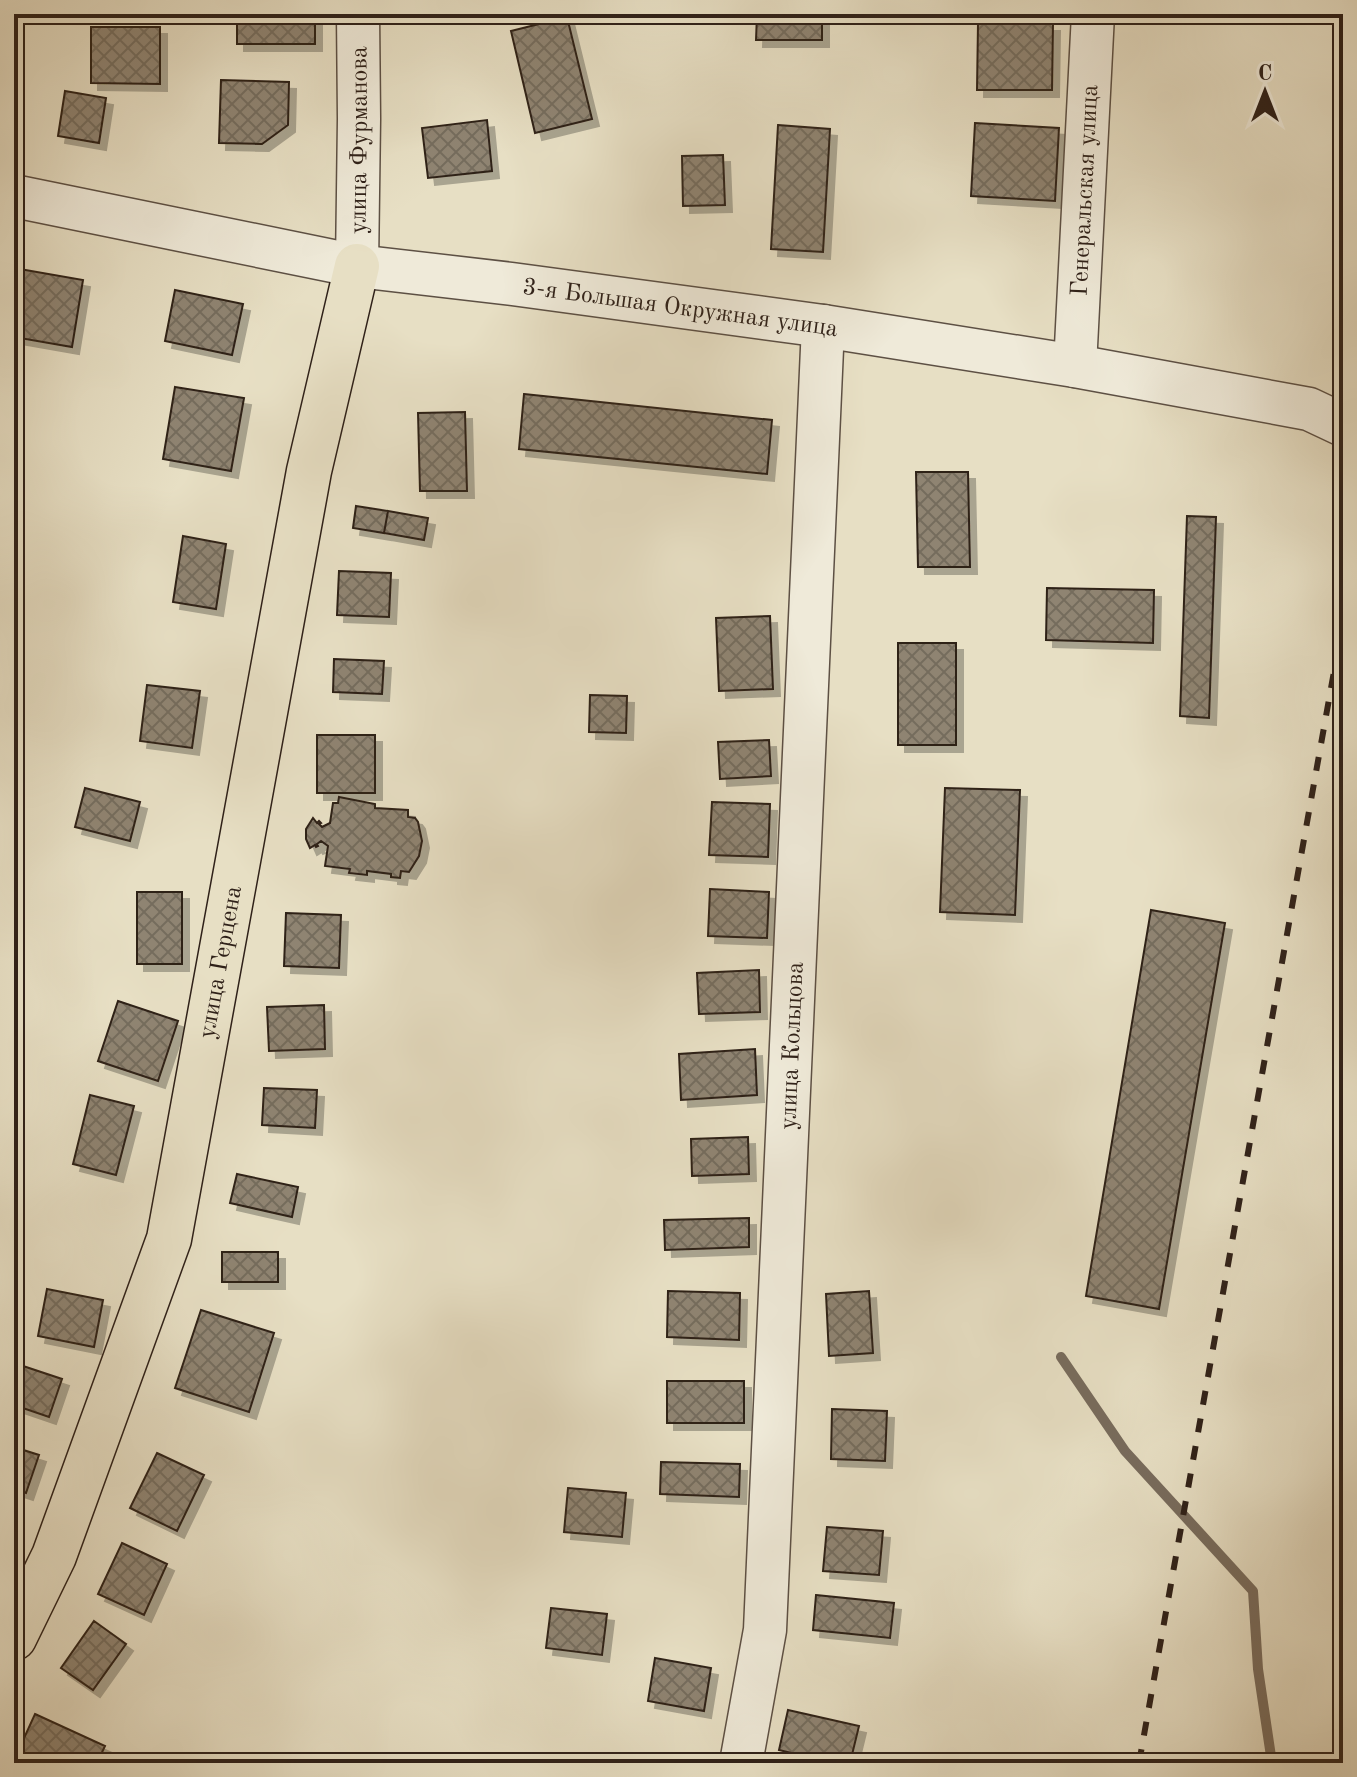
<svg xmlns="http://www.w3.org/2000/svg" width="1357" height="1777" viewBox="0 0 1357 1777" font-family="'Old Standard TT',serif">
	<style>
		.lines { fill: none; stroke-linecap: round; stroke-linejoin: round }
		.stream { stroke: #786c5d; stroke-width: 10 }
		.building { fill: url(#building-cross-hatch); stroke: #2f2119; stroke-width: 2; filter: url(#shadow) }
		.minor-casing { stroke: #5d5044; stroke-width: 45 }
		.major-casing { stroke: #2f2119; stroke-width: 47 }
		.minor { stroke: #efead9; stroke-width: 42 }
		.major { stroke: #e7dfc4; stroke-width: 44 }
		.rail { stroke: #2f2119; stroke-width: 6; stroke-dasharray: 14 14; stroke-linecap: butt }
		.labels { text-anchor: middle; stroke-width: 7; stroke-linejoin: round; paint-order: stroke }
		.street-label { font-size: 24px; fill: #2f2119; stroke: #efead9 }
	</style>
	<defs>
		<pattern id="building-cross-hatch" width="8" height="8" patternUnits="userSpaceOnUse" patternTransform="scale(2)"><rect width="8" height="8" fill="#8f8472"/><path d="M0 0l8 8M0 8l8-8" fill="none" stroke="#756c5d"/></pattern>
		<filter id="shadow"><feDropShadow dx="7" dy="7" stdDeviation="0" flood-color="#0004"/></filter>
	</defs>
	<rect width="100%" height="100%" fill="#e7dfc4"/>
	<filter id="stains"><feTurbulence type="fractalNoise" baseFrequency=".0025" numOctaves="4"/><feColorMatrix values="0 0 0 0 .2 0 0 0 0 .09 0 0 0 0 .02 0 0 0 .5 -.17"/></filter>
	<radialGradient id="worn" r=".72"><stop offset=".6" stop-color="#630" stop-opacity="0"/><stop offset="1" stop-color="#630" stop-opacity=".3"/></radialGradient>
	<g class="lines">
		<path class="stream" d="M 1061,1357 L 1125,1451 L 1253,1591 L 1258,1669 L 1272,1763"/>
	</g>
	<path class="building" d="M 237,14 L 315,14 L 315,44 L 237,44 Z
		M 757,14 L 822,14 L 822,40 L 756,40 Z
		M 567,17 L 592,119 L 535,133 L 511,31 Z
		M 978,24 L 1053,24 L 1052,90 L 977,90 Z
		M 91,27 L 160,27 L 160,84 L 91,83 Z
		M 221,80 L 289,82 L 288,125 L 262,144 L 219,143 Z
		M 65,91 L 106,98 L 99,143 L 58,136 Z
		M 487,120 L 492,171 L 428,178 L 422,128 Z
		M 975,123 L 1059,128 L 1055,201 L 971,196 Z
		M 778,125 L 830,129 L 823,252 L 771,249 Z
		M 723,155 L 725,205 L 683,206 L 682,156 Z
		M 14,268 L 83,280 L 72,347 L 14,337 Z
		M 175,290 L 243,304 L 232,355 L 165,341 Z
		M 175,387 L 244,398 L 231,471 L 163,459 Z
		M 524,394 L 772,420 L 767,474 L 519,449 Z
		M 465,412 L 467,491 L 420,491 L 418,413 Z
		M 916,472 L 968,472 L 970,567 L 918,567 Z
		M 356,506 L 388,511 L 384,533 L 353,528 Z
		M 388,511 L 428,518 L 424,540 L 384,533 Z
		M 1187,516 L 1216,517 L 1209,718 L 1180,716 Z
		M 183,536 L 226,544 L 216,609 L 173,602 Z
		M 339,571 L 391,573 L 389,617 L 337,615 Z
		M 1047,588 L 1154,590 L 1153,643 L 1046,640 Z
		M 770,616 L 773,689 L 719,691 L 716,618 Z
		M 898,643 L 956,643 L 956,745 L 898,745 Z
		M 334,659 L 384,661 L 382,694 L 333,692 Z
		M 147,685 L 200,691 L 192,748 L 140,741 Z
		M 590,695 L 627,696 L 626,733 L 589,732 Z
		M 317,735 L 375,735 L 375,793 L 317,793 Z
		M 769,740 L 771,776 L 720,779 L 718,742 Z
		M 85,788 L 140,802 L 130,841 L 75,827 Z
		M 945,788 L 1020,790 L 1015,915 L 940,912 Z
		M 339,797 L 375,804 L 375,808 L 408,810 L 408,817 L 415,818 L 418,822 L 422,841 L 419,856 L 409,872 L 401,871 L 400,878 L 391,877 L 391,874 L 367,871 L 367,875 L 349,873 L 350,869 L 325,866 L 328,846 L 321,841 L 317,844 L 318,846 L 316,847 L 315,845 L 310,848 L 306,839 L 306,829 L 313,818 L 317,823 L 319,821 L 321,823 L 319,824 L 322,827 L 330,823 L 333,803 L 338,803 Z
		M 712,802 L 770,804 L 768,857 L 709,855 Z
		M 710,889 L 769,892 L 767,938 L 708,936 Z
		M 137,892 L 182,892 L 182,964 L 137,964 Z
		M 1151,910 L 1225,923 L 1159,1309 L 1086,1296 Z
		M 286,913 L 341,915 L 339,968 L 284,966 Z
		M 759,970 L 760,1012 L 699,1014 L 697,973 Z
		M 118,1001 L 178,1021 L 158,1081 L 98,1061 Z
		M 324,1005 L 325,1049 L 269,1051 L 267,1007 Z
		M 755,1049 L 757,1095 L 681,1100 L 679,1054 Z
		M 264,1088 L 317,1090 L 315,1128 L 262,1125 Z
		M 90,1095 L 134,1106 L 116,1175 L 73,1164 Z
		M 748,1137 L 749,1174 L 692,1176 L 691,1139 Z
		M 237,1174 L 298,1187 L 292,1217 L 230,1203 Z
		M 749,1218 L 749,1247 L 665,1250 L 664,1220 Z
		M 222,1252 L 278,1252 L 278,1282 L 222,1282 Z
		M 47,1289 L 103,1300 L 94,1347 L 38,1336 Z
		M 668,1291 L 740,1293 L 739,1340 L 667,1337 Z
		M 869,1291 L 873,1353 L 829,1356 L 826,1294 Z
		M 201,1310 L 274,1333 L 249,1412 L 175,1388 Z
		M 14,1363 L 62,1379 L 49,1417 L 14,1405 Z
		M 667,1381 L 744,1381 L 744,1423 L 667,1423 Z
		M 832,1409 L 887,1411 L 885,1461 L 831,1459 Z
		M 14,1447 L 39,1455 L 26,1493 L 14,1489 Z
		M 157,1453 L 204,1475 L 177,1531 L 130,1508 Z
		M 661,1462 L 740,1464 L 739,1497 L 660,1494 Z
		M 568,1488 L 626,1493 L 622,1537 L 564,1532 Z
		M 827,1527 L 883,1531 L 879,1575 L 823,1571 Z
		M 122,1543 L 167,1564 L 144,1615 L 98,1594 Z
		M 816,1595 L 894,1603 L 890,1638 L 813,1630 Z
		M 551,1608 L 607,1614 L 602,1655 L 546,1648 Z
		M 94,1621 L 126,1644 L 93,1690 L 61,1668 Z
		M 655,1658 L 711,1668 L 704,1711 L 648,1701 Z
		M 788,1710 L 859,1726 L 850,1763 L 833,1763 L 779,1750 Z
		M 35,1714 L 105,1746 L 97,1763 L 21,1763 L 14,1760 Z"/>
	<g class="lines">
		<g class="minor-casing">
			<g id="minor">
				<path id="s1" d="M 14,196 L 357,266 L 512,284 L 823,326 L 1075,366 L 1309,409 L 1343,425"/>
				<path id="s2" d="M 357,266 L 359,119 L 358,14"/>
				<path id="s3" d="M 1075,366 L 1093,14"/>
				<path id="s4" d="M 741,1763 L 765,1630 L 823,326"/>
			</g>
		</g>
		<g class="major-casing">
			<g id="major">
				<path id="s5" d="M 14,1638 L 54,1556 L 169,1239 L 309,471 L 357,266"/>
			</g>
		</g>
		<use href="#minor" class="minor"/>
		<use href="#major" class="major"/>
		<path class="rail" d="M 1139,1763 L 1343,621"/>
	</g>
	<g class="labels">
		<g class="street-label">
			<text dy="8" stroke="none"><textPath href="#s2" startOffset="126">улица Фурманова</textPath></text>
			<text dy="8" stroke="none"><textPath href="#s3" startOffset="176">Генеральская улица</textPath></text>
			<text dy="8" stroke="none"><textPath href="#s1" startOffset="676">3-я Большая Окружная улица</textPath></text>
			<text dy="8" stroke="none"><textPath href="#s5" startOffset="710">улица Герцена</textPath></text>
			<text dy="8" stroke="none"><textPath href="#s4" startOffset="720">улица Кольцова</textPath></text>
		</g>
	</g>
	<rect width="1357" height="1777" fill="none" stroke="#e7dfc4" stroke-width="48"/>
	<rect x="16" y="16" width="1325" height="1745" fill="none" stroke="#2f2119" stroke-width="4"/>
	<rect x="24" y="24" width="1309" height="1729" fill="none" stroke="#2f2119" stroke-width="2"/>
	<g transform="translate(1265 92)" stroke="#efead9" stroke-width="6" paint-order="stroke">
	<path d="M0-6L14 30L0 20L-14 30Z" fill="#2f2119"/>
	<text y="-12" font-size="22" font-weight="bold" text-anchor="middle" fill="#2f2119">С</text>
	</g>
	<rect width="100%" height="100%" filter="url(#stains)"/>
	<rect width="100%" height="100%" fill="url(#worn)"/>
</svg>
